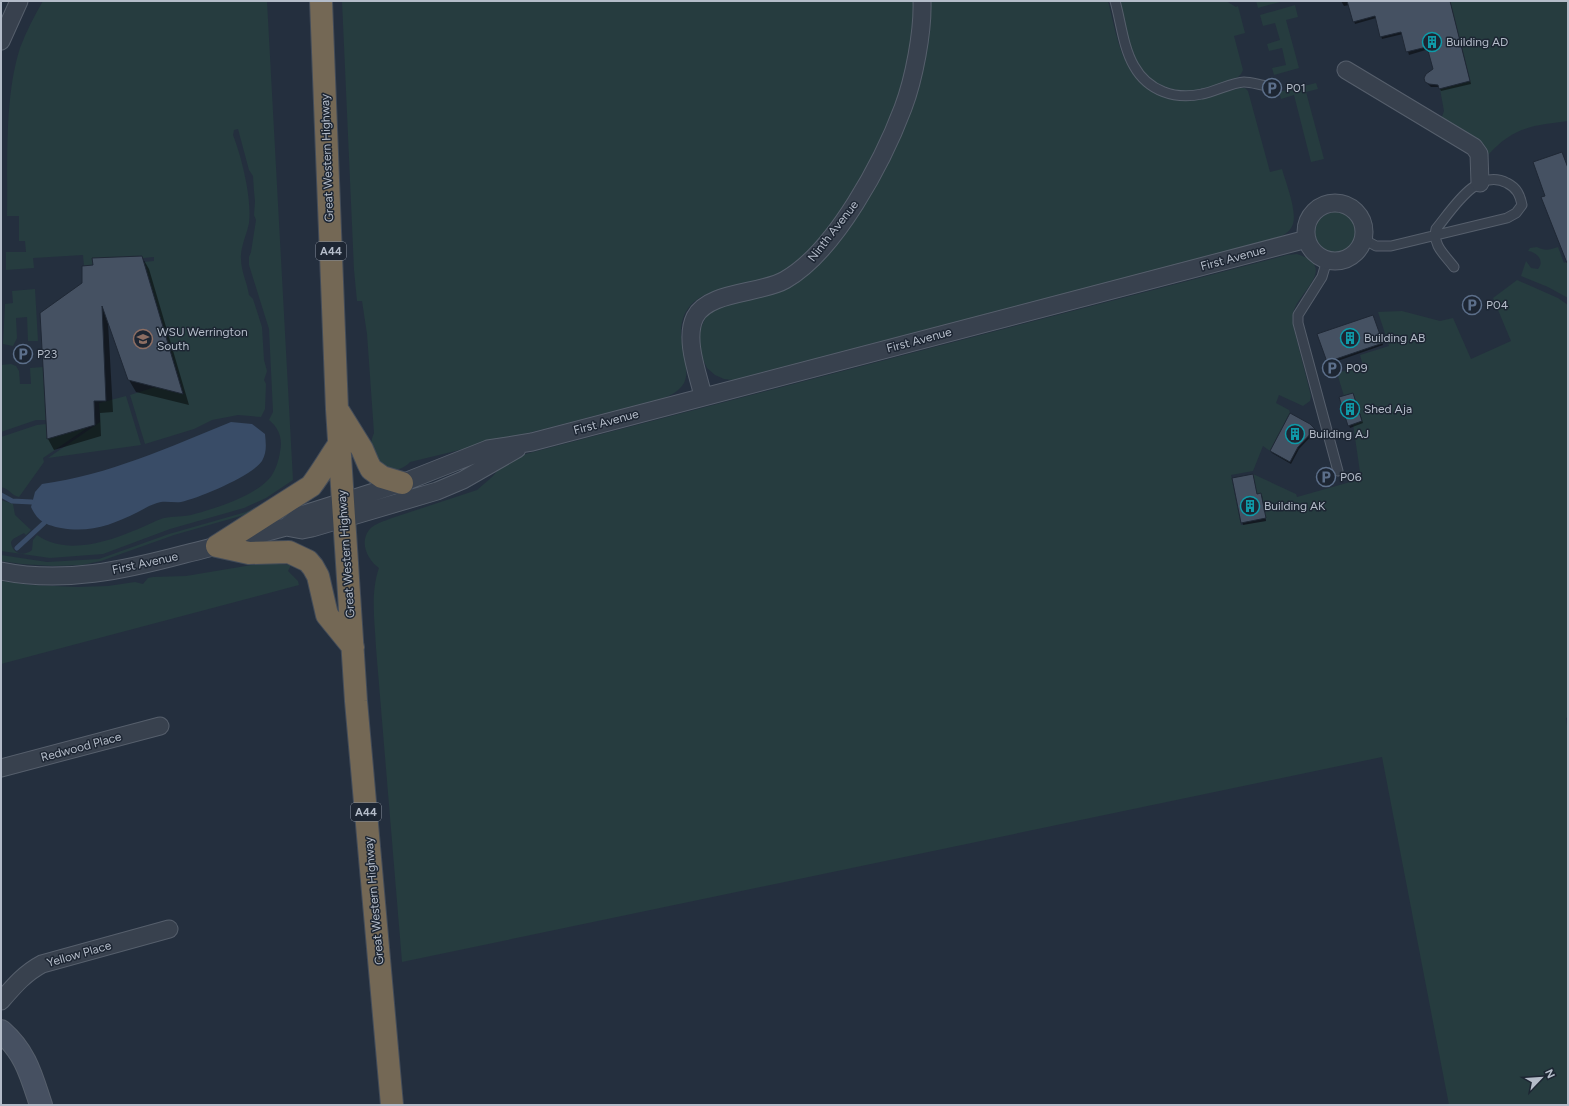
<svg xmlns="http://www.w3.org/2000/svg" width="1569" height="1106" viewBox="0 0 1569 1106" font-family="Figtree,sans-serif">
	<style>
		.green { fill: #263c3f }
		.water { fill: #394c67 }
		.shadow { fill: #0007 }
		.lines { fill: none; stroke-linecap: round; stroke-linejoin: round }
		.stream { stroke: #394c67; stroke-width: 5 }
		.building { fill: #455162; stroke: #1f2835 }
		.lane-casing { stroke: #565f6c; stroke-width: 11 }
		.street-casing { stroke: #565f6c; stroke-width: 19 }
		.secondary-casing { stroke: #565f6c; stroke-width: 24 }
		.highway-casing { stroke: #434c59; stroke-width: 24 }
		.lane { stroke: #38414e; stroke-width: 9 }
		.street { stroke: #38414e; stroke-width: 17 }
		.secondary { stroke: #465061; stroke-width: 22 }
		.highway { stroke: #746855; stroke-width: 22 }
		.labels { text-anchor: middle; stroke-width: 3; stroke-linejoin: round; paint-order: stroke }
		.shield { fill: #1d2633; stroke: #878f9c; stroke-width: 1 }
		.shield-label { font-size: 11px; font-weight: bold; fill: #b4bcc9 }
		.poi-label { font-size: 12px; fill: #b4bcc9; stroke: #1d2633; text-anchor: start }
		.street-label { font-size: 12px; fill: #b4bcc9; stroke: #1d2633 }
	</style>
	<rect width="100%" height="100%" fill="#242f3e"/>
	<path class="green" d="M 43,1 L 267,1 L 293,480 L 266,498 L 244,508 L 170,529 L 103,554 L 50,558 L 1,551 L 1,500 L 13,504 L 15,515 L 31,530 L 26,535 L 24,533 L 13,539 L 11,542 C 12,554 23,557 32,550 L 33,540 L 37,535 C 65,555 104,543 133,531 C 144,527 154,521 164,518 C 173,516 183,517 191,515 C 214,509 259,495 272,475 C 276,469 279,459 280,452 C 283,439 279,428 269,420 L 273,412 L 269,329 L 249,265 L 249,257 L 251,252 L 256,220 L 254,215 L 255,201 L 254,191 L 253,176 L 249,170 L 238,129 L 234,130 L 233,135 C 242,158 252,199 249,223 C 247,234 240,248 241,259 C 241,271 247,282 249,295 L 253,299 L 262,327 L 264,360 L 267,371 L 264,380 L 266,384 L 265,409 L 261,417 L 238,415 L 212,420 L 194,429 L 145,444 L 130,395 L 155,387 L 184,394 L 144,262 L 154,261 L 154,257 L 143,258 L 142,256 L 92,258 L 93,265 L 84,266 L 83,255 L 33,258 L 34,268 L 6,270 L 6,252 L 26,252 L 25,241 L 19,241 L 19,216 L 7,216 C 8,163 4,98 20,48 C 26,32 34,16 43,1 Z
		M 342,1 L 914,1 C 913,30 910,60 901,88 C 884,142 831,249 778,274 C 772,277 765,280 758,282 C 734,290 703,286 687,310 C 670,336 696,369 682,386 C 677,392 671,395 664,398 L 493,442 L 410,462 C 391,482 362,460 374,433 L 367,334 L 362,301 L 357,301 L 354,270 Z
		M 929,1 L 1108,1 C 1117,35 1121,77 1157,94 C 1165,98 1175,101 1184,100 C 1203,99 1222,93 1240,88 L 1245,88 L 1248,91 L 1270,172 L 1282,169 C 1286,183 1297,211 1293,224 C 1290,233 1282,236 1274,239 L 740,378 L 733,380 L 724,379 L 715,375 L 707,368 L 702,357 L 699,339 L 701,328 L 706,316 L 715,310 L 729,304 L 764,296 L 875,184 Z
		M 1120,1 L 1226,1 L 1236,7 L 1238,6 L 1245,33 L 1234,36 L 1243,70 L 1241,74 L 1238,77 C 1224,82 1210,88 1196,90 C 1187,92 1178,91 1169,88 C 1131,78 1128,33 1120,1 Z
		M 1256,1 L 1283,1 L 1258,8 Z
		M 1450,1 L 1568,1 L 1568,121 C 1547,124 1525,125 1507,138 C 1499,143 1493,150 1486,157 L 1440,122 L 1444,111 L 1440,89 L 1470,81 Z
		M 1295,5 L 1298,17 L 1286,20 L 1299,68 L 1274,75 L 1272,68 L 1286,65 L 1282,48 L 1269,51 L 1267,44 L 1280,40 L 1275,23 L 1263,26 L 1260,15 Z
		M 1316,83 L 1318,89 L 1306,92 L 1324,159 L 1311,162 L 1294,95 L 1281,99 L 1279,92 Z
		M1315 233a21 21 0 1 1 42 0a21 21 0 1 1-42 0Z
		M 1537,247 C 1545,251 1549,250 1558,247 L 1564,263 L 1568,261 L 1568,298 L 1548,287 L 1521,276 L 1526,261 L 1531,268 L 1538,269 C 1545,261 1537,252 1528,251 L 1530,248 Z
		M 1297,254 C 1337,267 1302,289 1294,310 C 1292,314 1293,320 1293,325 L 1311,396 L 1310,401 L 1303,406 L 1279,395 L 1276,403 L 1289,410 L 1290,413 L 1270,451 L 1263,446 L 1253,471 L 1231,475 L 1241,525 L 1266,521 L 1261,493 L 1257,494 L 1253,474 L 1296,494 L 1297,497 L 1361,479 L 1353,424 L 1362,420 L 1353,393 L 1344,396 L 1337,373 L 1363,366 L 1360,355 L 1389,346 L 1378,312 L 1402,311 L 1440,321 L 1453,318 L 1471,359 L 1511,341 L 1493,298 L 1517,280 L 1558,298 L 1568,305 L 1568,717 L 1566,718 L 1568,733 L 1568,1105 L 1449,1105 L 1382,757 L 402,962 L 376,648 C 375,623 370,593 379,568 C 368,560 359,543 369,530 C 375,523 385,521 392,518 L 477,490 L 492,477 L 503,464 L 518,456 L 1287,255 Z
		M 35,289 L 38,341 L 28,341 L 27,317 L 16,318 L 17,338 L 13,346 L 3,344 L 5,304 L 13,303 L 12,291 Z
		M 11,364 L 16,366 L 19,371 L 20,384 L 31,384 L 30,368 L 43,367 L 46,420 L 36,420 L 1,432 L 1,365 Z
		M 126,396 L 141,445 L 48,458 L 100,422 L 99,403 Z
		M 46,424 L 47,439 L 90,426 L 43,458 L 44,462 L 19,497 C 12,496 10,489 1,487 L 1,437 L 37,425 Z
		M 272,499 L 251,513 L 174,535 L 101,561 L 82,565 L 53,566 L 22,564 L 1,561 L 1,555 L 47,562 L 99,559 L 169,534 L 246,512 Z
		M 263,563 L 291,565 L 288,571 L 298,581 L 299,585 L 1,664 L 1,581 L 31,585 L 77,587 L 108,586 L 135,582 L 143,584 L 148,578 L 153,577 L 186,576 Z"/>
	<path class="water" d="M 231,422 L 252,424 L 265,434 C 266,444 267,452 262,461 C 252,476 199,498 181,502 C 173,503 164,500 157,503 C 150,505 144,509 138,512 C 112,525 90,533 61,528 C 46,525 38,522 31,507 L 35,492 L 42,484 C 109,475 169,447 231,422 Z"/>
	<path class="shadow" d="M 1341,1 L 1450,1 L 1471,84 L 1441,91 L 1439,87 L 1431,87 L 1426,82 L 1435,70 L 1429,49 L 1409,55 L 1403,34 L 1382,39 L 1376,18 L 1355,24 L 1349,5 L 1344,6 Z
		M 142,257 L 149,269 L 189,405 L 136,392 L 129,380 L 108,323 L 113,412 L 100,413 L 101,436 L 54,450 L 48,439 L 41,313 Z
		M 1373,316 L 1383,345 L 1329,364 L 1327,362 Z
		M 1354,396 L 1363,423 L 1350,428 L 1349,425 Z
		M 1314,430 L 1315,432 L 1299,449 L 1291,464 L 1272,453 L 1271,451 Z
		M 1253,475 L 1257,494 L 1260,494 L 1262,496 L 1266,521 L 1243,525 L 1233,479 Z"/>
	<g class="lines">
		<path class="stream" d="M 1,495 L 12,501 L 32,502
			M 17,548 L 44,523"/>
	</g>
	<path class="building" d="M 1347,1 L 1450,1 L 1470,81 L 1439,89 L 1438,85 L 1429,84 L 1425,82 L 1424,78 L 1426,74 L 1433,69 L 1427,47 L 1406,52 L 1401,32 L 1380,37 L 1375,16 L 1353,22 Z
		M 1562,152 L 1568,168 L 1568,262 L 1567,263 L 1541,197 L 1545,196 L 1533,162 Z
		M 142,256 L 183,394 L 128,380 L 102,306 L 106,401 L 94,401 L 95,425 L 47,439 L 40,313 L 82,283 L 82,266 L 93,265 L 92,258 Z
		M 1373,315 L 1383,343 L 1327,362 L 1317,334 Z
		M 1353,393 L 1362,421 L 1348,426 L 1339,397 Z
		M 1290,413 L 1310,424 L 1315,429 L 1298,447 L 1290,462 L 1270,451 Z
		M 1253,474 L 1257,494 L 1261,493 L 1266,518 L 1241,523 L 1232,478 Z"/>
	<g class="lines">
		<g class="lane-casing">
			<path id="lane" d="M 1115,1 C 1121,22 1123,47 1134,66 C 1148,91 1175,100 1202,94 C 1214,92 1233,82 1244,82 C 1251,82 1260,85 1268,86
				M 1363,239 L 1376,246 L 1391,246 L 1507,218 L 1516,213 L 1522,205 C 1520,195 1517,188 1507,183 C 1477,167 1452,210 1436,229 C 1432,245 1445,255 1454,267
				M 1327,260 L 1322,277 L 1298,315 L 1298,323 L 1338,471"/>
		</g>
		<g class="street-casing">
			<path id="street" d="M 1,41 L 19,1
				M 1346,70 L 1474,147 L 1479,154 L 1480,183
				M1306 232a29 29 0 1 1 58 0a29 29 0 1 1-58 0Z
				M 703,396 C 698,374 684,339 695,317 C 708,291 761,294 785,280 C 836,251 883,161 903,108 C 914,79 923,32 922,1
				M 286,527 L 302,530 L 312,528 L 437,491 L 463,480 L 517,449
				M 1,571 C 63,584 125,570 185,554 C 219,546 252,536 286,527 L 301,515 L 402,483 L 488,449 L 532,442 L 1307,239
				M 1,768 L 160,726
				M 1,1001 C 14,986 25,973 42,964 L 169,929"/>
		</g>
		<g class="secondary-casing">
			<path id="secondary" d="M 1,1031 C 26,1053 31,1075 41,1105"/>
		</g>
		<g class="highway-casing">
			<path id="highway" d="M 321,1 L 337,409 L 343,502 L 356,701 L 392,1105
				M 339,412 L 362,449 L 368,463 L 371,469 L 382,477 L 402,483
				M 217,546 L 249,553 L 289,552 L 308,561 L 313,567 L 318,576 L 327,615 L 353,647
				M 217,546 L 311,486 C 321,473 330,457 340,443"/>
		</g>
		<use href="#lane" class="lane"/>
		<use href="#street" class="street"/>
		<use href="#secondary" class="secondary"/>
		<use href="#highway" class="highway"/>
	</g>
	<defs>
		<g id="building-ring" transform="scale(1)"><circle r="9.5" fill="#1d2633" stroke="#0f9aa8" stroke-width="1.5"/><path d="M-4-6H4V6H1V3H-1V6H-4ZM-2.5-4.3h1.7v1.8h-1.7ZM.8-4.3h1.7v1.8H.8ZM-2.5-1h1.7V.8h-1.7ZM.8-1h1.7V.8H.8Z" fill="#0f9aa8"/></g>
		<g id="parking-ring" transform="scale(1)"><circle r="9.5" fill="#1d2633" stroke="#5c6f8a" stroke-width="1.5"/><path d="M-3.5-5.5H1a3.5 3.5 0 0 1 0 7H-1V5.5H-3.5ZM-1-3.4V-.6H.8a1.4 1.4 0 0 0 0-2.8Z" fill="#5c6f8a"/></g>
		<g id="university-ring" transform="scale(1)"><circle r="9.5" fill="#1d2633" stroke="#8d6e63" stroke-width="1.5"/><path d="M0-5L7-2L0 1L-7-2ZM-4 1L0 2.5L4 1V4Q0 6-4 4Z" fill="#8d6e63"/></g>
	</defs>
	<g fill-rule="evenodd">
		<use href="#building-ring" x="1432" y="42"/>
		<use href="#parking-ring" x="1272" y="88"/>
		<use href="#parking-ring" x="1472" y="305"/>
		<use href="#building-ring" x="1350" y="338"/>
		<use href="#university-ring" x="143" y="339"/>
		<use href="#parking-ring" x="23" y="354"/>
		<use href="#parking-ring" x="1332" y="368"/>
		<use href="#building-ring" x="1350" y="409"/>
		<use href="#building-ring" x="1295" y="434"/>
		<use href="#parking-ring" x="1326" y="477"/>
		<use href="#building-ring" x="1250" y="506"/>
	</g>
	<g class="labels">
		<g class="shield">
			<rect x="316" y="242" width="30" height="18" rx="3"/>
			<rect x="351" y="803" width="30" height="18" rx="3"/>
		</g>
		<g class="shield-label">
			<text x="331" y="255">A44</text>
			<text x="366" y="816">A44</text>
		</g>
		<g class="poi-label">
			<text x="1446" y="46">Building AD</text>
			<text x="1286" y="92">P01</text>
			<text x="1486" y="309">P04</text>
			<text x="157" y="336">WSU Werrington<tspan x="157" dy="14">South</tspan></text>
			<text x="1364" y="342">Building AB</text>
			<text x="37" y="358">P23</text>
			<text x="1346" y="372">P09</text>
			<text x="1364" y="413">Shed Aja</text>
			<text x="1309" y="438">Building AJ</text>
			<text x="1340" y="481">P06</text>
			<text x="1264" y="510">Building AK</text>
		</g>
		<g class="street-label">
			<text transform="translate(327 158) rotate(-92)" y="4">Great Western Highway</text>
			<text transform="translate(833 231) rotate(-52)" y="4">Ninth Avenue</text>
			<text transform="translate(1233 258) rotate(-15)" y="4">First Avenue</text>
			<text transform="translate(919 340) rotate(-15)" y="4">First Avenue</text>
			<text transform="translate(606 422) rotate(-15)" y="4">First Avenue</text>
			<text transform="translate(346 554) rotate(-94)" y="4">Great Western Highway</text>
			<text transform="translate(145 563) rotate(-12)" y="4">First Avenue</text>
			<text transform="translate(81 747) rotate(-15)" y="4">Redwood Place</text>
			<text transform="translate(374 901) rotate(-95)" y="4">Great Western Highway</text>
			<text transform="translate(79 954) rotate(-16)" y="4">Yellow Place</text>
		</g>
	</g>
	<rect width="1569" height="1106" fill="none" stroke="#b4bcc9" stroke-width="4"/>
	<g transform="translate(1541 1078) rotate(65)" stroke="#1d2633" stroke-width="3" paint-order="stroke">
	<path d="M0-3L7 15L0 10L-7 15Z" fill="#b4bcc9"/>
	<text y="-6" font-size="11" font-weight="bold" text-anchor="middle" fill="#b4bcc9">N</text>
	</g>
</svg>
